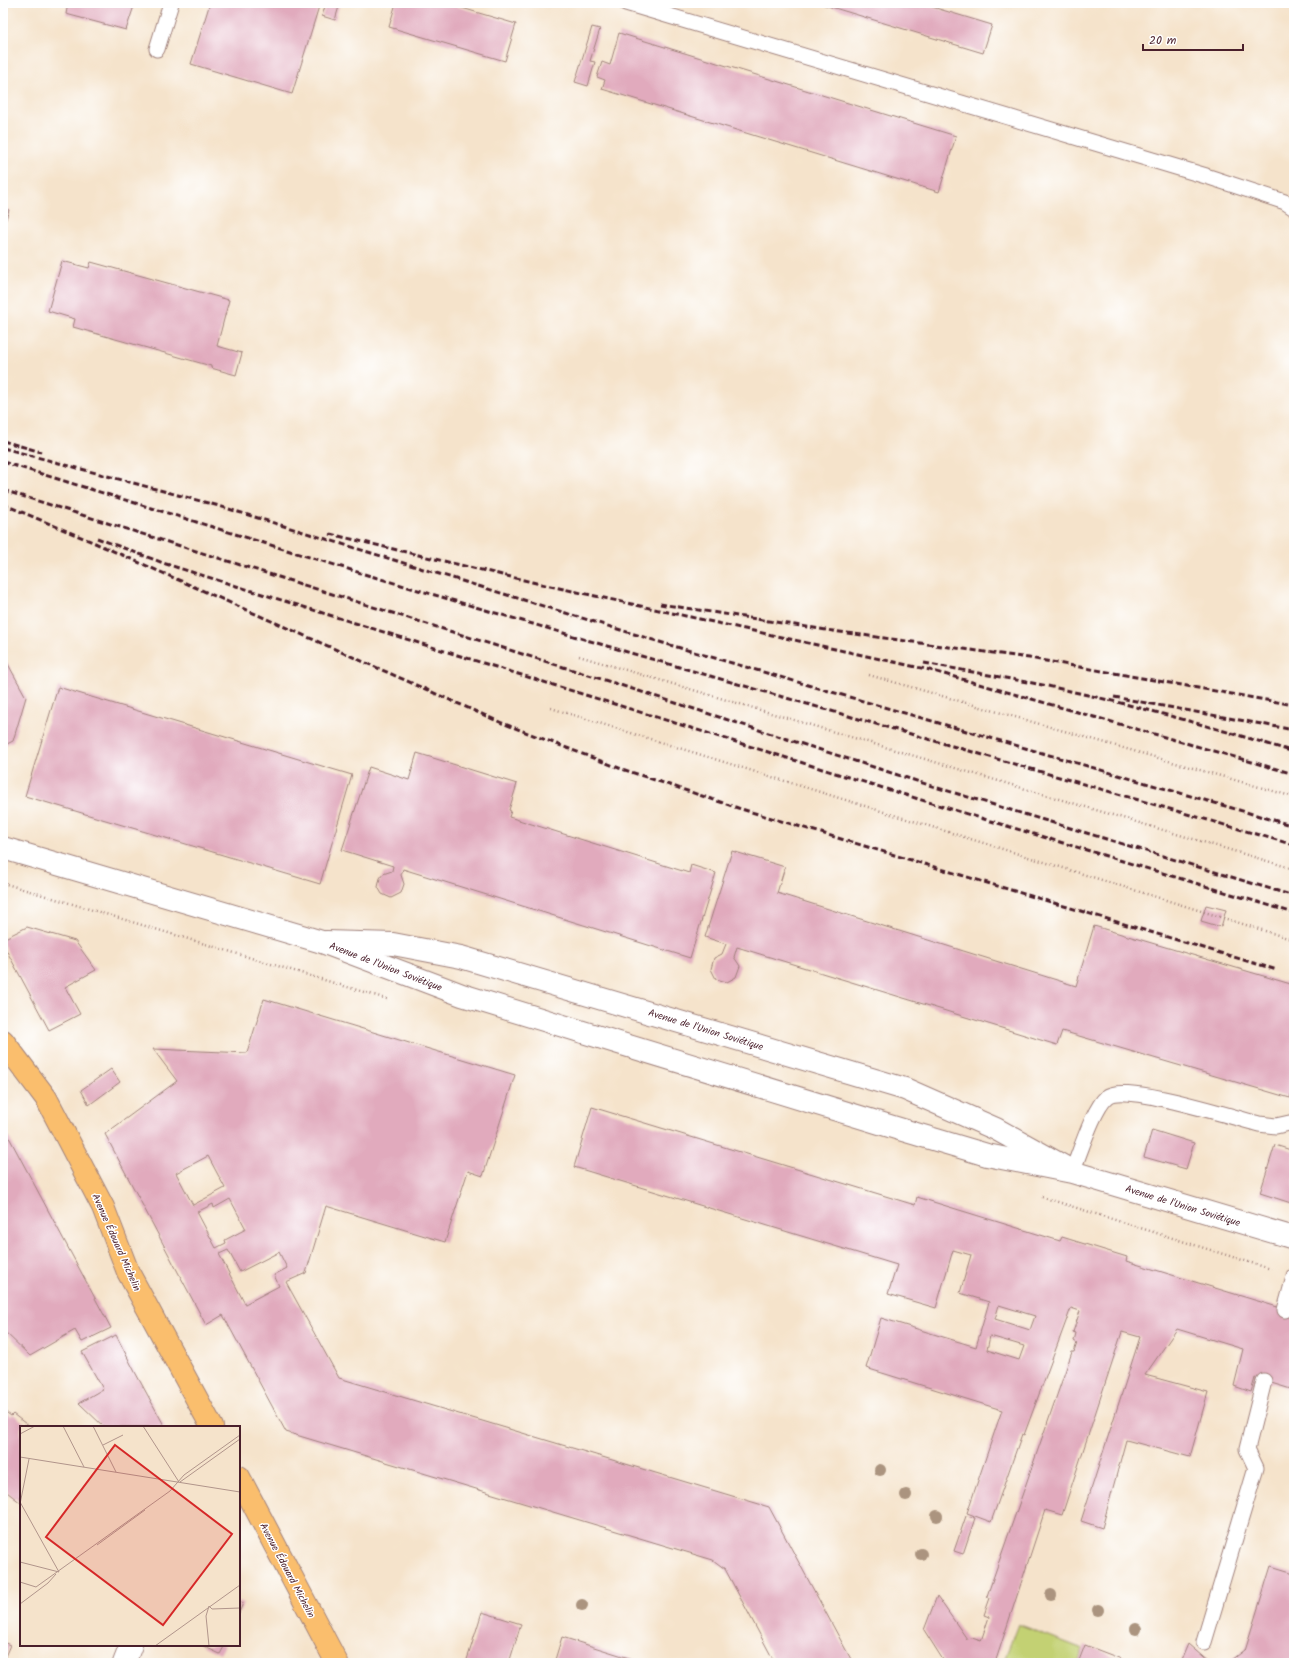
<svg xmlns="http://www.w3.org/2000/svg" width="1297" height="1666" viewBox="0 0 1297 1666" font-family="Kalam,sans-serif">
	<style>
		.green { fill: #c3d173; stroke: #86784f }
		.building { fill: #e1aabd; fill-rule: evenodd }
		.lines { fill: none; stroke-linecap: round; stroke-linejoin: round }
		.service-casing { stroke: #a0817b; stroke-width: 17 }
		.minor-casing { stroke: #a0817b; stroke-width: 24 }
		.tertiary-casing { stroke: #a0817b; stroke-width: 24 }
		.primary-casing { stroke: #a0817b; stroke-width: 24 }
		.path { stroke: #a0817b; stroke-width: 2.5; stroke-dasharray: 1 3; stroke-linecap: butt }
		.service { stroke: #fff; stroke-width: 15 }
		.minor { stroke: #fff; stroke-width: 22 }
		.tertiary { stroke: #fff; stroke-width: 22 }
		.primary { stroke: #fabe6d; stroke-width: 22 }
		.rail { stroke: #4a1f2b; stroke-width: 3; stroke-dasharray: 6 3; stroke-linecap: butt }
		.tree { fill: #ab947f }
		.labels { text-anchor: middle; stroke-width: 3; stroke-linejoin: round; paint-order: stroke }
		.street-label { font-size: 10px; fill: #4a1f2b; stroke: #fff }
		.inset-road { fill: none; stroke: #b1958b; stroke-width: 1 }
		.view { fill: #d62828; fill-opacity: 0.15; stroke: #d62828; stroke-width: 2 }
		.inset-edge { fill: none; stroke: #4a1f2b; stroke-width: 2 }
	</style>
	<rect width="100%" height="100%" fill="#fff"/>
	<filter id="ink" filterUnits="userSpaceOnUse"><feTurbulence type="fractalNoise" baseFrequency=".025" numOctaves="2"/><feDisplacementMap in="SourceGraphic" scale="8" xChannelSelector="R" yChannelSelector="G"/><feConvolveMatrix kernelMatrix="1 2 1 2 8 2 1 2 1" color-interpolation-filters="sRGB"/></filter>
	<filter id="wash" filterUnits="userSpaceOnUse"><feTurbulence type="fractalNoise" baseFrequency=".012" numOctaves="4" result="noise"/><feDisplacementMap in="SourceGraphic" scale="16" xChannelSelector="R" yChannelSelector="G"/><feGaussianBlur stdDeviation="0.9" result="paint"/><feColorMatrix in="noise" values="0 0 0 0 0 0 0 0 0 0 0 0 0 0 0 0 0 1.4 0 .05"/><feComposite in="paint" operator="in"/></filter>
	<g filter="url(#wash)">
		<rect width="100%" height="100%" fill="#f5e3cb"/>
		<path class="green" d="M 1018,1624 L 1083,1649 L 1078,1663 L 1003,1663 Z"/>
		<g id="blocks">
			<path class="building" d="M 68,3 L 135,3 L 126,30 L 66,14 Z
				M 210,3 L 320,3 L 292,94 L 191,64 Z
				M 326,3 L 340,3 L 335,20 L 322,16 Z
				M 396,3 L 445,3 L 516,24 L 505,61 L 389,27 Z
				M 818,3 L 919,3 L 992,25 L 983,53 Z
				M 592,27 L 600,29 L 590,61 L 595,62 L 588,86 L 575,82 Z
				M 619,33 L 956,136 L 939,192 L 602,89 L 605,80 L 597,77 L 602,62 L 610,65 Z
				M 3,208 L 9,210 L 3,228 Z
				M 62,261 L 89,268 L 91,262 L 229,300 L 217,346 L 242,353 L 236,375 L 211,368 L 211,366 L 73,327 L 75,319 L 48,311 Z
				M 3,655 L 26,697 L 13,741 L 3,746 Z
				M 58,687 L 352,775 L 320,884 L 25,796 Z
				M 417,753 L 517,784 L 509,810 L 511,811 L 509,817 L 689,873 L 691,865 L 716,873 L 690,958 L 403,869 L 401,875 L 404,884 L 401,893 L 391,898 L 382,894 L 378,887 L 380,878 L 383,874 L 392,871 L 393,866 L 342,850 L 369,767 L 409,780 Z
				M 732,851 L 785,867 L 777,893 L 1076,986 L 1094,926 L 1294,985 L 1294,1085 L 1290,1098 L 1062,1031 L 1057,1045 L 737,947 L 734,957 L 740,966 L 736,977 L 727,982 L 716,979 L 711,969 L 714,958 L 722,954 L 726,944 L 705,937 Z
				M 1206,905 L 1226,910 L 1221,927 L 1201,921 Z
				M 27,927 L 75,941 L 96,970 L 65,987 L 80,1014 L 49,1030 L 3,944 L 3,939 Z
				M 264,999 L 515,1075 L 483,1176 L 468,1171 L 445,1242 L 326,1206 L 306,1273 L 286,1282 L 339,1378 L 769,1507 L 853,1663 L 775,1663 L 725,1569 L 713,1560 L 286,1432 L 223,1315 L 206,1325 L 105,1134 L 177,1081 L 153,1049 L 247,1053 ZM 208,1156 L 225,1188 L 193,1205 L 176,1173 ZM 230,1199 L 246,1229 L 225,1240 L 226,1243 L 216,1248 L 197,1212 L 213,1204 L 214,1208 ZM 228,1250 L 240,1272 L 279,1252 L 287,1268 L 274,1275 L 279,1286 L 245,1304 L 219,1254 Z
				M 111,1069 L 120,1082 L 89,1105 L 81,1090 Z
				M 592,1107 L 915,1205 L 917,1197 L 1060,1241 L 1062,1237 L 1127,1257 L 1126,1261 L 1294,1312 L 1294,1390 L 1255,1378 L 1251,1392 L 1234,1386 L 1243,1349 L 1177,1329 L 1145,1375 L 1208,1392 L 1190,1457 L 1126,1440 L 1102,1528 L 1081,1521 L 1140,1337 L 1122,1332 L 1062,1515 L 1045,1510 L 995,1663 L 945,1663 L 924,1630 L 937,1596 L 967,1639 L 972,1638 L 981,1641 L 989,1617 L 984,1615 L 990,1598 L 987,1596 L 1072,1352 L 1074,1352 L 1077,1343 L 1074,1341 L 1076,1333 L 1073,1332 L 1080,1311 L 1071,1308 L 1024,1435 L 1022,1434 L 991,1522 L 967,1513 L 1002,1410 L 866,1368 L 881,1318 L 976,1347 L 989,1302 L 960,1293 L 971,1255 L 953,1250 L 936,1308 L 888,1294 L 897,1265 L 574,1167 ZM 999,1305 L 1035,1316 L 1030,1330 L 995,1319 ZM 990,1336 L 1024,1346 L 1019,1360 L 987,1350 Z
				M 3,1126 L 111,1328 L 82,1342 L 75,1330 L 30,1356 L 3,1330 Z
				M 1152,1130 L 1194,1143 L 1186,1169 L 1144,1157 Z
				M 1275,1145 L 1294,1151 L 1294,1204 L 1260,1193 Z
				M 116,1335 L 135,1372 L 165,1427 L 104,1427 L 79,1403 L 103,1389 L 82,1352 Z
				M 3,1410 L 11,1416 L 13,1414 L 30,1427 L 21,1427 L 21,1503 L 3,1489 Z
				M 966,1516 L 975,1518 L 963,1554 L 954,1551 Z
				M 1271,1566 L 1294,1573 L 1294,1663 L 1228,1663 L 1245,1650 Z
				M 239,1601 L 243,1603 L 239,1613 Z
				M 482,1612 L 521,1624 L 509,1663 L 466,1663 Z
				M 562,1637 L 645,1663 L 554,1663 Z
				M 3,1642 L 10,1645 L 3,1661 Z
				M 1188,1644 L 1210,1663 L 1180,1663 Z
				M 201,1645 L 225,1645 L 220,1654 Z
				M 1085,1645 L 1132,1663 L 1078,1663 Z"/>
		</g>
	</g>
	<g filter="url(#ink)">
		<use href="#blocks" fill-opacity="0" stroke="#a0817b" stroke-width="1"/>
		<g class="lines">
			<g class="service-casing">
				<path id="service" d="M 626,3 L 1206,176 L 1285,202 L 1294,208
					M 157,49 L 171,3
					M 1072,1172 C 1080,1153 1093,1109 1107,1097 C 1123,1082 1235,1118 1259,1124 L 1276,1126 L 1294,1122
					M 1285,1310 L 1294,1277
					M 1204,1642 L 1256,1468 L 1247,1449 L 1264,1381"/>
			</g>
			<g class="minor-casing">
				<path id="minor" d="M 326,942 L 393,944 L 461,957 L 905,1089 L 996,1129 L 1070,1170
					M 124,1663 L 131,1645"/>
			</g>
			<g class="tertiary-casing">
				<path id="tertiary" d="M 3,848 L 322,942 L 462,995 L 896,1128 L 987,1155 L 1072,1172 L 1294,1238"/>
			</g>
			<g class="primary-casing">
				<path id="primary" d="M 3,1041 L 46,1098 L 103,1207 L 128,1272 L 212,1427
					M 239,1477 L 337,1663"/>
			</g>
			<path class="path" d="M 579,656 L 1294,869
				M 869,675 L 1294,797
				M 551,708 L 1294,940
				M 3,883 L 387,999
				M 1042,1197 L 1271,1269"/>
			<use href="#service" class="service"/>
			<use href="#minor" class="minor"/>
			<use href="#tertiary" class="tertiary"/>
			<use href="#primary" class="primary"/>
			<path class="rail" d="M 3,441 L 41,452
				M 3,448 L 219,506 L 663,643 L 1294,826
				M 3,462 L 364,574 L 624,651 L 1294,845
				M 3,490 L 614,683 L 935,787 L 1294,896
				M 3,504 L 95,543 L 502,723 L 619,768 L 738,808 L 1277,970
				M 330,534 L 532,582 L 930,670 L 1294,774
				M 97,538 L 166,564 L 928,802 L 1294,913
				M 660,604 L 833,631 L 1029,658 L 1294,705
				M 924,663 C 962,670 1000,677 1038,684 C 1124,702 1210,726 1294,752
				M 1114,697 L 1294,730"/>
		</g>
		<g class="tree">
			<circle cx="880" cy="1470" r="6"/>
			<circle cx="906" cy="1495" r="6"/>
			<circle cx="937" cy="1516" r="6"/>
			<circle cx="921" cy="1554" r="6"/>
			<circle cx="1051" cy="1595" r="6"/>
			<circle cx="582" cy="1605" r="6"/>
			<circle cx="1098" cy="1610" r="6"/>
			<circle cx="1136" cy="1629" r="6"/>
		</g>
	</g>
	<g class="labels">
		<g class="street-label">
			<text transform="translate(386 966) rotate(21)" y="4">Avenue de l'Union Soviétique</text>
			<text transform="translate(706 1029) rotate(17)" y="4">Avenue de l'Union Soviétique</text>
			<text transform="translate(1183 1205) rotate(17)" y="4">Avenue de l'Union Soviétique</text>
			<text transform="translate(117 1242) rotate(66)" y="4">Avenue Édouard Michelin</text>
			<text transform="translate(288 1570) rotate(62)" y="4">Avenue Édouard Michelin</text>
		</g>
	</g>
	<g transform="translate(20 1426)">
		<rect width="220" height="220" fill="#f5e3cb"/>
		<path class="inset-road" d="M 43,0 L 64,41M 73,0 L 96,46M 123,0 L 159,56M 0,8 L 15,0M 83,19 L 103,9M 0,31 L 220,66M 160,56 L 220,13M 0,76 L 39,146M 0,78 L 9,33M 77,119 L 125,84M 0,136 L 39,146M 0,156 L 16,161 L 150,65 L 164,49 L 220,9M 0,178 L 28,157 L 36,148M 135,220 L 220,159M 189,220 L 186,190 L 189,180 L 192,183 L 220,182"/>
		<path class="view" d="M 95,19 L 212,108 L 143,199 L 26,111 Z"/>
		<rect width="220" height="220" class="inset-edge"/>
	</g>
	<rect width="1297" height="1666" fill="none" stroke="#fff" stroke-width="16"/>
	<path d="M1143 44v6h100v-6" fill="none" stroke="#4a1f2b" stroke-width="2"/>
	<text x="1149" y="44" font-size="12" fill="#4a1f2b" stroke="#ffffff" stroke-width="3" paint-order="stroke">20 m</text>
</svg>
